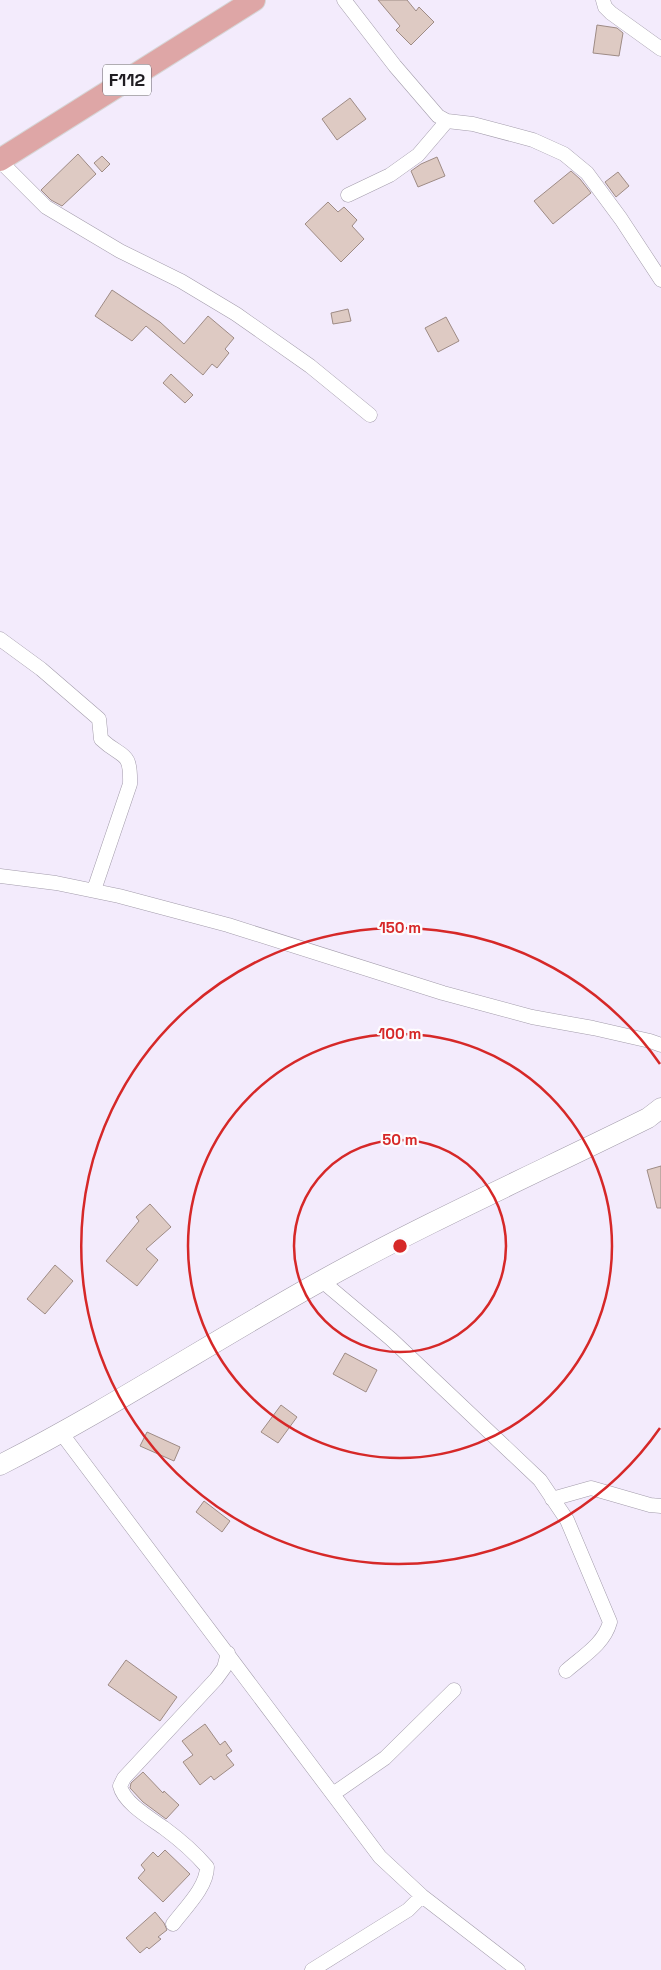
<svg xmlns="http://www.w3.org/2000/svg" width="661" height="1970" viewBox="0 0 661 1970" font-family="'Space Grotesk',sans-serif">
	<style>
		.building { fill: #decac3; stroke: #9e8b85 }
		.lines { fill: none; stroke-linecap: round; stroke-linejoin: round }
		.street-casing { stroke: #a39cab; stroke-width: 15 }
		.secondary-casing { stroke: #a39cab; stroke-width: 21 }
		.primary-casing { stroke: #d7d6d7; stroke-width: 24 }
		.street { stroke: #fff; stroke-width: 14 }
		.secondary { stroke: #fff; stroke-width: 20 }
		.primary { stroke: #dea6a6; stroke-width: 22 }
		.ring { fill: none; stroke: #d62828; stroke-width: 2.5 }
		.labels { text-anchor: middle; stroke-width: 4.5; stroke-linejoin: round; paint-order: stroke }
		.shield { fill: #fdfcff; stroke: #625f64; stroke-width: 1 }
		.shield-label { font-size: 18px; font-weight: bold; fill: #1f1c22 }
		.centre { fill: #d62828; stroke: #fdfcff; stroke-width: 2.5 }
		.ring-label { font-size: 15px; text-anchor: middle; font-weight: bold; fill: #d62828; stroke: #fdfcff; stroke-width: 4.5; stroke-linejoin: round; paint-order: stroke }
	</style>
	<rect width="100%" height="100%" fill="#f3ebfc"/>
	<path class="building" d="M 378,0 L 407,0 L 416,11 L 419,7 L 434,22 L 411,45 L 396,30 L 400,26 Z
		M 597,25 L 617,28 L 623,33 L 619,56 L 593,53 Z
		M 350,98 L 366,119 L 337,140 L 322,119 Z
		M 78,154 L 96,174 L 62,206 L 51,200 L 41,190 Z
		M 102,156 L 110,164 L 102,172 L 94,163 Z
		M 437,157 L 445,176 L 418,187 L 411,171 L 421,164 Z
		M 571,171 L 580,179 L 591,193 L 553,224 L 534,201 Z
		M 618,172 L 629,186 L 616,197 L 605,182 Z
		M 328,202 L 338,212 L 344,207 L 357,220 L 352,226 L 364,239 L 341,262 L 305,224 Z
		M 112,290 L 160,322 L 184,344 L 208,316 L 234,338 L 225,349 L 229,353 L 217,368 L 212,364 L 203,375 L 146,326 L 132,341 L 95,316 Z
		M 348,309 L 351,321 L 333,324 L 331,313 Z
		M 446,317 L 459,341 L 438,352 L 425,328 Z
		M 171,374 L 193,395 L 185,403 L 163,383 Z
		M 661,1166 L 661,1208 L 657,1208 L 647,1170 Z
		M 150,1204 L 171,1227 L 146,1249 L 158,1260 L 137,1286 L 106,1261 L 139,1221 L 136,1217 Z
		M 55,1265 L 73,1281 L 45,1314 L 27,1299 Z
		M 345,1353 L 377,1370 L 366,1392 L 333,1374 Z
		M 281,1405 L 297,1417 L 278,1443 L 261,1432 Z
		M 147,1432 L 180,1447 L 174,1461 L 140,1446 Z
		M 204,1501 L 230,1521 L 222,1532 L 196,1512 Z
		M 126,1660 L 177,1697 L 160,1721 L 108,1685 Z
		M 205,1724 L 220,1745 L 225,1741 L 232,1751 L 226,1755 L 234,1765 L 214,1780 L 211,1776 L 200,1785 L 183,1762 L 193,1755 L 182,1741 Z
		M 143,1772 L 163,1793 L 164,1791 L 179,1805 L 166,1819 L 143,1802 L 130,1788 L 131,1783 Z
		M 165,1850 L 190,1874 L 163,1902 L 138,1878 L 145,1870 L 141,1865 L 153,1852 L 158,1857 Z
		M 155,1912 L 164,1923 L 167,1930 L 158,1937 L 161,1939 L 149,1949 L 147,1947 L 140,1953 L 126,1938 Z"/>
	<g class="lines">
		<g class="street-casing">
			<path id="street" d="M 344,0 L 395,66 L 438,116 L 447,121 L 473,124 L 533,140 L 564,154 L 587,173 L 621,219 L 661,280
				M 603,0 L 605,7 L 611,13 L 661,49
				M 0,161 L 46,207 L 120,251 L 181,281 L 236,314 L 310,366 L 370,415
				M 348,195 L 390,175 L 418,155 L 447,121
				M 0,639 L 41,669 L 99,719 L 101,739 C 122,759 131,749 130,784 L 94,890
				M 0,876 L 56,883 L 119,896 L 228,925 L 443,993 L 532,1017 L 593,1028 L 650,1041 L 661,1045
				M 322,1281 L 391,1339 L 540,1480 L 567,1520 L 610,1622 C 604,1644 583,1656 566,1671
				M 62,1434 L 380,1857 L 422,1896 L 518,1970
				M 552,1499 L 591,1488 L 650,1505 L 661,1506
				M 333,1794 L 385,1758 L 454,1690
				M 173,1924 C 185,1908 207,1887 207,1867 C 195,1853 179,1839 164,1828 C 150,1818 124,1803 120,1786 L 124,1778 L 216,1679 L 224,1668 L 228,1653
				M 312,1970 L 408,1910 L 422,1896"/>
		</g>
		<g class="secondary-casing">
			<path id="secondary" d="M 0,1465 C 110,1409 213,1341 321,1281 C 427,1222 539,1172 648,1118 L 661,1108"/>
		</g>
		<g class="primary-casing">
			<path id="primary" d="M 0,160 L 254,0"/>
		</g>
		<use href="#street" class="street"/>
		<use href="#secondary" class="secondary"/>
		<use href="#primary" class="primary"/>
	</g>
	<g class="ring">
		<circle cx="400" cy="1246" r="106"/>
		<circle cx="400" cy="1246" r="212"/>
		<path d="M660 1428A318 318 0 1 1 660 1064"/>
	</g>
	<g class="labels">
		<rect class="shield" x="103" y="64.5" width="48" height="31" rx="4"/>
		<g class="shield-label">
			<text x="127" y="86">F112</text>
		</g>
	</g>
	<circle cx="400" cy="1246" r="8" class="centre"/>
	<g class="ring-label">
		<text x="400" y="933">150 m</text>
		<text x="400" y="1039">100 m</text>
		<text x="400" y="1145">50 m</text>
	</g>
</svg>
